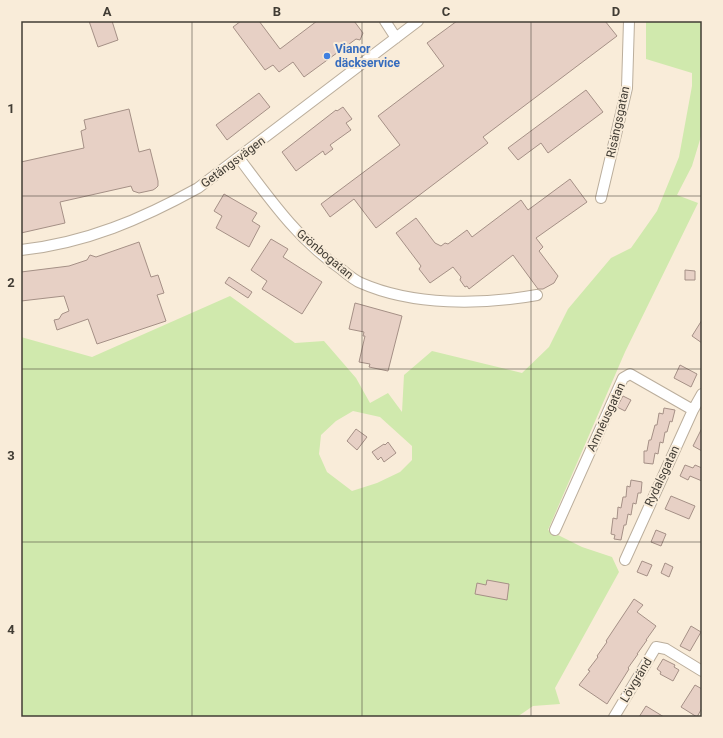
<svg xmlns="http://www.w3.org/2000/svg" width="723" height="738" viewBox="0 0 723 738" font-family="Roboto,sans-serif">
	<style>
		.green { fill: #d0e9ad; fill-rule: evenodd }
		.building { fill: #e7d0c5; stroke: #a59086 }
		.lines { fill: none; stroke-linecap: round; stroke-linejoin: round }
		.minor-casing { stroke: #bbae9c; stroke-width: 12 }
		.minor { stroke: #fff; stroke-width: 10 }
		.grid { fill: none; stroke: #413c34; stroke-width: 1; stroke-opacity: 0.55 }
		.shop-dot { fill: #3f7fe0; stroke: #f9ecd9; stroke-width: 1.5 }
		.labels { text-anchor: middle; stroke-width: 4; stroke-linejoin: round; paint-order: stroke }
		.shop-label { font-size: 12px; font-weight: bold; fill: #366cbe; stroke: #f9ecd9; text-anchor: start }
		.street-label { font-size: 12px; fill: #413c34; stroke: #f9ecd9 }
		.neatline { fill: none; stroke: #413c34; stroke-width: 1.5 }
		.grid-label { font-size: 13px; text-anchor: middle; font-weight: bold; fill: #413c34 }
	</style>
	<rect width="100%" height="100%" fill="#f9ecd9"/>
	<path class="green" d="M 646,21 L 702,21 L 702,133 L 692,166 L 677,195 L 698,203 L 625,352 L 548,530 L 582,547 L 612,557 L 619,572 L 555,688 L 560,704 L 533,706 L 517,717 L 21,717 L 21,337 L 92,357 L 230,296 L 295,343 L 324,341 L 356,378 L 370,403 L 388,393 L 402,412 L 404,375 L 432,351 L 522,373 L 549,347 L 568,309 L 611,258 L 631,248 L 657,211 L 679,157 L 692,86 L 692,73 L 646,59 ZM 353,411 L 380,417 L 412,446 L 412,460 L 400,472 L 377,483 L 352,491 L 327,472 L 319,454 L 321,435 L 336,421 Z"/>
	<path class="building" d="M 89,21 L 112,21 L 118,40 L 98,47 Z
		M 241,21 L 259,21 L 280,49 L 317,21 L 354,21 L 363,33 L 360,40 L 356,39 L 304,77 L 293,62 L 279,72 L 273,65 L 265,70 L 233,27 Z
		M 457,21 L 605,21 L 617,36 L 483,137 L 488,143 L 376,228 L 354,199 L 330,217 L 321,204 L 400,145 L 378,116 L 444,66 L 427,43 Z
		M 586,90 L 603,112 L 548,153 L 541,143 L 518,160 L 508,148 Z
		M 259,93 L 270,107 L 227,140 L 216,125 Z
		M 343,107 L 352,119 L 346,123 L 351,130 L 330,145 L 333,149 L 325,155 L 323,151 L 296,171 L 282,152 L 336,110 L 337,111 Z
		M 129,109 L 139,152 L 150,149 L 158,181 L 158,186 L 156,188 L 153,190 L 139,193 L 133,191 L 131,186 L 60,202 L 65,223 L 21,233 L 21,162 L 84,148 L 81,131 L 86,129 L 84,120 Z
		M 570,179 L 587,202 L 536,238 L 543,247 L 539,251 L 558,276 L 554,283 L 543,289 L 538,289 L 513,255 L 469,289 L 467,286 L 465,287 L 460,280 L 461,277 L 453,267 L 430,283 L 419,269 L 421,266 L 396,233 L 416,218 L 435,243 L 441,246 L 445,243 L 448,244 L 467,230 L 472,237 L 521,200 L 528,210 Z
		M 224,194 L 257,213 L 252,221 L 260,226 L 249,247 L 216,228 L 222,216 L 214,211 Z
		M 271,239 L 288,249 L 283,257 L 322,282 L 302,314 L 262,289 L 267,281 L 251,270 Z
		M 139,242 L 151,277 L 158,275 L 164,293 L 157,295 L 166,321 L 97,344 L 88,319 L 57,330 L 54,320 L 59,319 L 62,314 L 69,311 L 64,296 L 21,301 L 21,272 L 69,266 L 87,260 L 90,255 L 96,257 Z
		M 685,270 L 695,271 L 695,280 L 685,280 Z
		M 229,277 L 252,292 L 248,298 L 225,283 Z
		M 355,303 L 402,316 L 388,371 L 369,367 L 370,364 L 359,362 L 365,336 L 363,336 L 364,332 L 349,329 Z
		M 702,320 L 702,343 L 692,336 Z
		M 680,365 L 697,374 L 691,387 L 674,378 Z
		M 623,396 L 631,400 L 625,411 L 617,407 Z
		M 664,408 L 675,410 L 672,422 L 670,421 L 667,432 L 665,432 L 663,443 L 660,442 L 658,454 L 655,453 L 653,464 L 644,463 L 644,451 L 647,451 L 649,440 L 651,440 L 655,425 L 657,425 L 659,413 L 663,414 Z
		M 702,428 L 702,451 L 693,446 Z
		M 356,429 L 367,437 L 357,450 L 347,441 Z
		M 388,442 L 396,453 L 384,462 L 381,457 L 378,460 L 372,452 L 384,444 L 385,445 Z
		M 685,465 L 693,468 L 695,465 L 702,468 L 702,481 L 690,476 L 688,480 L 680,476 Z
		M 631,480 L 642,482 L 641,493 L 638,493 L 636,504 L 633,503 L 631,515 L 628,514 L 626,525 L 624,525 L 621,540 L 614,539 L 615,535 L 611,534 L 613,518 L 617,519 L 618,507 L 621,508 L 623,497 L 626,497 L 627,486 L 630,487 Z
		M 671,496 L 695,506 L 689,519 L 665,509 Z
		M 656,530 L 666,534 L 661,546 L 651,542 Z
		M 642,561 L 652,565 L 647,576 L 637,572 Z
		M 665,563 L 673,567 L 669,577 L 661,573 Z
		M 487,580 L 509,584 L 507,600 L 475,594 L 477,583 L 486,585 Z
		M 634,599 L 643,605 L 637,612 L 656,626 L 646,640 L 647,640 L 637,654 L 638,654 L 628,668 L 629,669 L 607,704 L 579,685 L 590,671 L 588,670 L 598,657 L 597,656 L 607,642 L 606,641 Z
		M 691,626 L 701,632 L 690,651 L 680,646 Z
		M 663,659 L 675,665 L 674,667 L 679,670 L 673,681 L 660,674 L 661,672 L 657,669 Z
		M 695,685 L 702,689 L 702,708 L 697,717 L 681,707 Z
		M 646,706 L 664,717 L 639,717 Z"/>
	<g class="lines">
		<g class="minor-casing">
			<path id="minor" d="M 385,21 L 396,38
				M 239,158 C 269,198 298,240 341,269 C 347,274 354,280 361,283 C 413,306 482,305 537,295
				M 601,198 L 627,88 L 629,21
				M 21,250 C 86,243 142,219 198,188 L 418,21
				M 555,530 L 623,378 L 630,374 L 693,410
				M 625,560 L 693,410 L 702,394
				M 614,717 L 656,647 L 666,649 L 702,671"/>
		</g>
		<use href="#minor" class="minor"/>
	</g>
	<path class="grid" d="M 192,21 L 192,717M 362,21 L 362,717M 531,21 L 531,717M 21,196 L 702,196M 21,369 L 702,369M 21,542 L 702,542"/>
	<circle class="shop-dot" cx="327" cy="56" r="4"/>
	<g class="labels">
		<g class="shop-label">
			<text x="335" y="53">Vianor<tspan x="335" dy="14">däckservice</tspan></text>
		</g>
		<g class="street-label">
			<text transform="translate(618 122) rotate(-78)" y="4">Risängsgatan</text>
			<text transform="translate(233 162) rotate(-37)" y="4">Getängsvägen</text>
			<text transform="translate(325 254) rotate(40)" y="4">Grönbogatan</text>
			<text transform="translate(606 417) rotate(-65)" y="4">Amnéusgatan</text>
			<text transform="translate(662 476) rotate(-65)" y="4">Rydalsgatan</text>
			<text transform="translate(636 680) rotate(-59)" y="4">Lövgränd</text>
		</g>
	</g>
	<rect width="723" height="738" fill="none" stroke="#f9ecd9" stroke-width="44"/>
	<rect x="22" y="22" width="679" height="694" class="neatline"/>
	<g class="grid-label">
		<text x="107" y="16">A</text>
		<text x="277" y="16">B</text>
		<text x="446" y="16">C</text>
		<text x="616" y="16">D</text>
		<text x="11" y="113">1</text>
		<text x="11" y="287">2</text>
		<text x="11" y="460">3</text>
		<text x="11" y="634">4</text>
	</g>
</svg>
